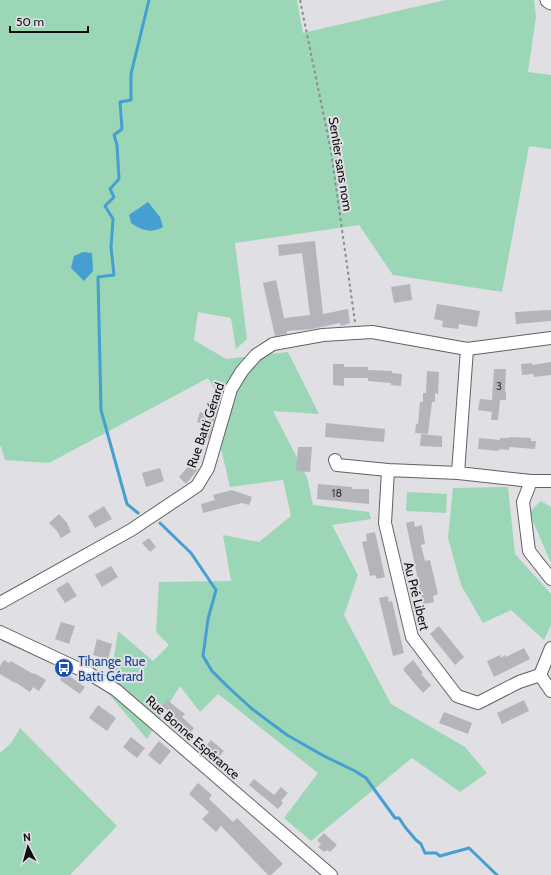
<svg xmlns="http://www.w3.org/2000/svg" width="551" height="875" viewBox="0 0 551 875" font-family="Cabin,sans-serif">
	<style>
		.green { fill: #9bd7b7 }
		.water { fill: #459fd1 }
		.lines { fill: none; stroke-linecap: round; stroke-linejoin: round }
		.stream { stroke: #459fd1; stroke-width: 3 }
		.building { fill: #b5b4ba }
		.minor-casing { stroke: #616166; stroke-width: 14 }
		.tertiary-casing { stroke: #616166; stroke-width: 17 }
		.path { stroke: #8c8c90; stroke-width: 2; stroke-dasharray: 3 3; stroke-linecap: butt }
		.minor { stroke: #fff; stroke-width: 12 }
		.tertiary { stroke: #fff; stroke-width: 15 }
		.labels { text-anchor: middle; stroke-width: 4; stroke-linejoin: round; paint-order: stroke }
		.number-label { font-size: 11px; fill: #39393c }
		.street-label { font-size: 13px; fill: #101012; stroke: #dfdfe4 }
		.transit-label { font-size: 13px; fill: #164399; stroke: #dfdfe4; text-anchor: start }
	</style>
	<rect width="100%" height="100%" fill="#dfdfe4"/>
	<path class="green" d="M 0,0 L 297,0 L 303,33 L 445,0 L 534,0 L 536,17 L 528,72 L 551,75 L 551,149 L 529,146 L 502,292 L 393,275 L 359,225 L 235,243 L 247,339 L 236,349 L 231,318 L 198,312 L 194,340 L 226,359 L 288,352 L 319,414 L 273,411 L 307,477 L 313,505 L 369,512 L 371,519 L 332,525 L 358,575 L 344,615 L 391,704 L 465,747 L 487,773 L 460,792 L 412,758 L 311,841 L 284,818 L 318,773 L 218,694 L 200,712 L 180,686 L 147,739 L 108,693 L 118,631 L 153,661 L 169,645 L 156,632 L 159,582 L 231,581 L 223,535 L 259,542 L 291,516 L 283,480 L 230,487 L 220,444 L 229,413 L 208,378 L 49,463 L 5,460 L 1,447 L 0,446 Z
		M 508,487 L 515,554 L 551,594 L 551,625 L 544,640 L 511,610 L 483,623 L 461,585 L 448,538 L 453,488 Z
		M 407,492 L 447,494 L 446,513 L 406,511 Z
		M 541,501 L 551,507 L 551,563 L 529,512 Z
		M 20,728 L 117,826 L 70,875 L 0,875 L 0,753 L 11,743 Z"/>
	<path class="water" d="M 148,202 L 160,217 L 163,227 C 151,234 141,230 131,223 L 129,215 Z
		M 83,252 L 92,253 L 93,271 L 84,281 L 71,268 L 74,256 Z"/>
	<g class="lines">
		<path class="stream" d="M 138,513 L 127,504 L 101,410 L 98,277 L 114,275 L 111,247 L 113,219 L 105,206 L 114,197 L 110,189 L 119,179 L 117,145 L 114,135 L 122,129 L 120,102 L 131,100 L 131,74 L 149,0
			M 160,523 L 191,553 L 216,590 L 208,619 L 203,656 L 212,671 L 227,686 L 251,708 L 287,735 L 324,756 L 355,771 L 366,778 L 395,818 L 399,818 L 405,827 L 416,840 L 421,844 L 425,853 L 436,853 L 440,856 L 469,848 L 497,875"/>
	</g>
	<path class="building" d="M 315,241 L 323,314 L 348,309 L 350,323 L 341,326 L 340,323 L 312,329 L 287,331 L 287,334 L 275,336 L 263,283 L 276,280 L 284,318 L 310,315 L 302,253 L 279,256 L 278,245 Z
		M 410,284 L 412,300 L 394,303 L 391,287 Z
		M 437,304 L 480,311 L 477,327 L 459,324 L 458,329 L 442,327 L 443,321 L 434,319 Z
		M 551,310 L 551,321 L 516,324 L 515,312 Z
		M 551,362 L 551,375 L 534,377 L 533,374 L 522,375 L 521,364 L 532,363 L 532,365 Z
		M 333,364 L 344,364 L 344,367 L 368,367 L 368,370 L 392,371 L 392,373 L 402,374 L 401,386 L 391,385 L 391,383 L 368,381 L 368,378 L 344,378 L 344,386 L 333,385 Z
		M 494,369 L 506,369 L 505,392 L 506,392 L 506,400 L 500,400 L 498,420 L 491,420 L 492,412 L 478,410 L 480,399 L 492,400 Z
		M 427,371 L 439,372 L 438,394 L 435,393 L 435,402 L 432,402 L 428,434 L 415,433 L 416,424 L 418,424 L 420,402 L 423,402 L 423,393 L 426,393 Z
		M 200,412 L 215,417 L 209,439 L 199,436 L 203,424 L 197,422 Z
		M 326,423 L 385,429 L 384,442 L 325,437 Z
		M 421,434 L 442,436 L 442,447 L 420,446 Z
		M 510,437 L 531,438 L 531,441 L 536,441 L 535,449 L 509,447 L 509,450 L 499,449 L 499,451 L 478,449 L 479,438 L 500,440 L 500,438 L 509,438 Z
		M 298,447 L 312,447 L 310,472 L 296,471 Z
		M 191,463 L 198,469 L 186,484 L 179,477 Z
		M 160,468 L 164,481 L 146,487 L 142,473 Z
		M 318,484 L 352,487 L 352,489 L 369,489 L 369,504 L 317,499 Z
		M 232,490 L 252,497 L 249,505 L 242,503 L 203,513 L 201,504 L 215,500 L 213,495 Z
		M 104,506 L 112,519 L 95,528 L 88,516 Z
		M 59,514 L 67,523 L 71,532 L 61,538 L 57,531 L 49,523 Z
		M 414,521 L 415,527 L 422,525 L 425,544 L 421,545 L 425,561 L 430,560 L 438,594 L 433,596 L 434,602 L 423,604 L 406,523 Z
		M 375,532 L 385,577 L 377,579 L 375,575 L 370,576 L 362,542 L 367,541 L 366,534 Z
		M 149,538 L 156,547 L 150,552 L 142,543 Z
		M 111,566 L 118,577 L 102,587 L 95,575 Z
		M 68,582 L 77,596 L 65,603 L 56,589 Z
		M 388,596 L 389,602 L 392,601 L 404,653 L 393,656 L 379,598 Z
		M 61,622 L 75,626 L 69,644 L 55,639 Z
		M 439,626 L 464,657 L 455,665 L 430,634 Z
		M 97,639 L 112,644 L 108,659 L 93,655 Z
		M 524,648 L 530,659 L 494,677 L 487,661 L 500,655 L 501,658 L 505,655 L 506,657 Z
		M 4,660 L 9,663 L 11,661 L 33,674 L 34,673 L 46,680 L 39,691 L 33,687 L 30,692 L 15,682 L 15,683 L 0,674 L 0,666 Z
		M 413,660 L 423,673 L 421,674 L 431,685 L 423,693 L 404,671 L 404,668 Z
		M 65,673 L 85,687 L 80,694 L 60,680 Z
		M 167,700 L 185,714 L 182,717 L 194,728 L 188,736 L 180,729 L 181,727 L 165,713 L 167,710 L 162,706 Z
		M 524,700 L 529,711 L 502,724 L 497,713 Z
		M 98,705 L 116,718 L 107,731 L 89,718 Z
		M 444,712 L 472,723 L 468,734 L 439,723 Z
		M 131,737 L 145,748 L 137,758 L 123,747 Z
		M 211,740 L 224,751 L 215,761 L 202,751 Z
		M 159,741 L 171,751 L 160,765 L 148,755 Z
		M 254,779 L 274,795 L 281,787 L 288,793 L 281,801 L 283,803 L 278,809 L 249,785 Z
		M 198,783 L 212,795 L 209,799 L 233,822 L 237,818 L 283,864 L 271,875 L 268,875 L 221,826 L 216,832 L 202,819 L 209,812 L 189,794 Z
		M 324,833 L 337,845 L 330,852 L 327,850 L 324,852 L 318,847 L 321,844 L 317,840 Z"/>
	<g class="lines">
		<g class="minor-casing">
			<path id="minor" d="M 335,460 L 337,465 L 388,470
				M 458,473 L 467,349
				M 531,481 L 523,502 L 529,551 L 551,579
				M 0,603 L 131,530 L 197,486 L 208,468 L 231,389 L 242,371 L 256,355 L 273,344 L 323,335 L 372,332 L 467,349 L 551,338
				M 0,632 L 90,674 L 116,690 L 331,875
				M 540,675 L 519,682 L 478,703 L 457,696 L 412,637 L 385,523 L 388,470 L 458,473 L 531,481 L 551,481
				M 540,675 L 551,648
				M 540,675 L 551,691"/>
		</g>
		<g class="tertiary-casing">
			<path id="tertiary" d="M 548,0 L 551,2"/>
		</g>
		<path class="path" d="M 300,0 L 331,151 L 355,322"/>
		<use href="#minor" class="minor"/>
		<use href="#tertiary" class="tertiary"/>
	</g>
	<defs>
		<g id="bus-disc" transform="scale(1)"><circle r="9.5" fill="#1a4fb4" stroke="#dfdfe4"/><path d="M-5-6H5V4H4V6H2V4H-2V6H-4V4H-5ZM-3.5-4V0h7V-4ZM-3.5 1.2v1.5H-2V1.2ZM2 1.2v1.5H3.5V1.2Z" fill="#fff"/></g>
	</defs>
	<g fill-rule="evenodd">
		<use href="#bus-disc" x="64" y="668"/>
	</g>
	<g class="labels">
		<g class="number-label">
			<text x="499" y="390">3</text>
			<text x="337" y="497">18</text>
		</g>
		<g class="street-label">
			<text transform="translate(341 164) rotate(81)" y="5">Sentier sans nom</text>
			<text transform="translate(205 425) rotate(-71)" y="5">Rue Batti Gérard</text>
			<text transform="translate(417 596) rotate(76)" y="5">Au Pré Libert</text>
			<text transform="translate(193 737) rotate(41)" y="5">Rue Bonne Espérance</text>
		</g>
		<g class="transit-label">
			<text x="78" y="666">Tihange Rue<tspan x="78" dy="15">Batti Gérard</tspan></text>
		</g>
	</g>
	<g transform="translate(28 847) rotate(354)" stroke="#dfdfe4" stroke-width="3" paint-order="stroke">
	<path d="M0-3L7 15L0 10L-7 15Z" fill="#101012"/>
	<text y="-6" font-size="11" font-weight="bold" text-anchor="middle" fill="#101012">N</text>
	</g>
	<path d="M10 26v6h78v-6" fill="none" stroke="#101012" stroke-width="2"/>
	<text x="16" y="26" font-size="12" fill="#101012" stroke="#dfdfe4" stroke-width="3" paint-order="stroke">50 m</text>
</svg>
